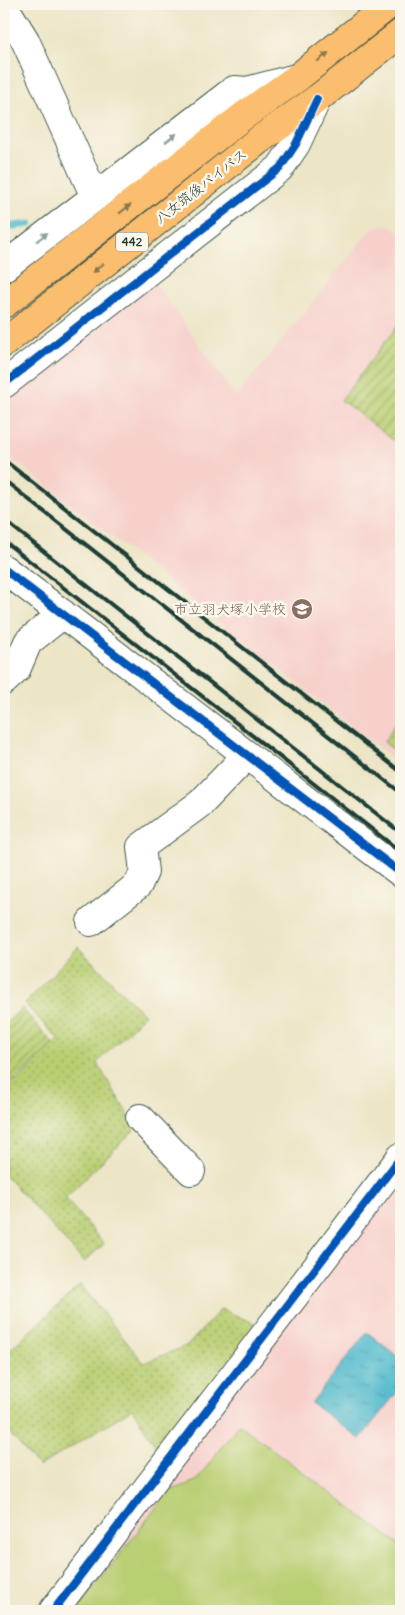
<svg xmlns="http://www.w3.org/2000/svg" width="405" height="1615" viewBox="0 0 405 1615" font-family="Delius,'Klee One',sans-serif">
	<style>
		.built { fill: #f7d0cc }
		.grass { fill: url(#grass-dots); stroke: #6c8654 }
		.park { fill: url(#park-crowns); stroke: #6c8654 }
		.garden { fill: url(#garden-furrows); stroke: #6c8654 }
		.pitch { fill: #b9cf73; stroke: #6c8654 }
		.water { fill: url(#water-ripples); stroke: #387c81 }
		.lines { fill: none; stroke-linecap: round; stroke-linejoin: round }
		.stream { stroke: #52bbce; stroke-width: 7 }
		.minor-casing { stroke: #3e564a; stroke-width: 30 }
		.highway-casing { stroke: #3e564a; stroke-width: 30 }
		.minor { stroke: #fff; stroke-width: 28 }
		.highway { stroke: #fbbd6e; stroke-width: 28 }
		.rail { stroke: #1f3d34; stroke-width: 4 }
		.cycleway-casing { stroke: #fbf7ec; stroke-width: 11 }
		.cycleway { stroke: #0057b8; stroke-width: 8 }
		.oneway { fill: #82774e }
		.oneway2 { fill: #8f9e9a }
		.labels { text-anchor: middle; stroke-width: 5; stroke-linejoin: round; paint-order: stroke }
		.shield { fill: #fbf7ec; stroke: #61756b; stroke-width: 1 }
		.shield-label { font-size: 12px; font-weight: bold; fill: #1f3d34 }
		.street-label { font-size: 14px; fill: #1f3d34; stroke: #fbf7ec }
		.education-label { font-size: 14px; fill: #785e54; stroke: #fbf7ec; text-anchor: end }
	</style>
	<defs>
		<pattern id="grass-dots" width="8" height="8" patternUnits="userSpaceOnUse" patternTransform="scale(1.25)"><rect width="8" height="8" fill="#b9cf73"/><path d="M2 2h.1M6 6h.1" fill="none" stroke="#96a95f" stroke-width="1.8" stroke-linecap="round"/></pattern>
		<pattern id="park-crowns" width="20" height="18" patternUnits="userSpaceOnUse" patternTransform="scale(1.25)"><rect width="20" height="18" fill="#b9cf73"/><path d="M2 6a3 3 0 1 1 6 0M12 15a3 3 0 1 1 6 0" fill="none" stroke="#96a95f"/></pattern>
		<pattern id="garden-furrows" width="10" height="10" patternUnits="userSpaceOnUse" patternTransform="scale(1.25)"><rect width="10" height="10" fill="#b9cf73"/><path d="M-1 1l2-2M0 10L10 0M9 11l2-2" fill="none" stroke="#96a95f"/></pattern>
		<pattern id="water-ripples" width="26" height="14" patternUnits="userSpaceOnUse" patternTransform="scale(1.25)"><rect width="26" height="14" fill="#52bbce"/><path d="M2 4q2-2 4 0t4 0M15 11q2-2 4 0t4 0" fill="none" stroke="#4399a8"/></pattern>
	</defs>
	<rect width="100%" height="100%" fill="#fbf7ec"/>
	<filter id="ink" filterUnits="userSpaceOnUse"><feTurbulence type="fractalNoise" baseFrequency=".02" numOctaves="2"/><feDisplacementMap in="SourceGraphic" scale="10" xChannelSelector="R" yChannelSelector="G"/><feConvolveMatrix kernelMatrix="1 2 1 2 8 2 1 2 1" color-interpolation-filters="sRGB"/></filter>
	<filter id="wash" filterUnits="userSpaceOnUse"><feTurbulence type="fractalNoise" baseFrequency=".0096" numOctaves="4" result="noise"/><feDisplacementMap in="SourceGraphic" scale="20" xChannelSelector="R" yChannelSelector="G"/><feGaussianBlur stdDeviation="1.12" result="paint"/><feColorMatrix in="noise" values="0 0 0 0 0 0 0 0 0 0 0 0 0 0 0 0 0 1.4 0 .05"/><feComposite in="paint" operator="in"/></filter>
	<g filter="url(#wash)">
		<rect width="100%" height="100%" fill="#ece5c6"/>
		<path class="built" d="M 389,224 L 401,234 L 401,765 L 4,452 L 4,403 L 155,282 L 236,397 L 374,226 Z
			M 401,1170 L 401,1611 L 64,1611 Z"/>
		<path class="grass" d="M 78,947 L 144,1015 L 97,1063 L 136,1128 L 65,1198 L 104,1244 L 84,1262 L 4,1174 L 4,1093 L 59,1040 L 25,1004 Z
			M 80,1285 L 144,1363 L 188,1345 L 221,1309 L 261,1326 L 159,1451 L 132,1409 L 39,1467 L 4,1427 L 4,1355 Z"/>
		<path class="park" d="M 401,715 L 401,756 L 384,742 Z"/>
		<path class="garden" d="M 401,321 L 401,430 L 393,440 L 341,400 Z
			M 22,1008 L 53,1044 L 4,1090 L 4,1025 Z"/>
		<path class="pitch" d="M 239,1424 L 401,1546 L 401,1611 L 76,1611 L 169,1491 L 196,1481 Z"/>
		<path class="water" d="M 367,1332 L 401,1359 L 401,1387 L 360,1439 L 311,1403 Z"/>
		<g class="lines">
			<path class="stream" d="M 4,227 L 30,224"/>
		</g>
	</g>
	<g filter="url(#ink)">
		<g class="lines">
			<g class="minor-casing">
				<path id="minor" d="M 4,6 L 25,40 L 95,197
					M 4,267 L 234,90 L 247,91 L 296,78
					M 4,384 L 280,168 L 296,144 L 317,99
					M 4,569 L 401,873
					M 4,681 L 16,670 L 28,642 L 63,614
					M 91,922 L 138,885 L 144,872 L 141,847 L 201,803 L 247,755
					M 140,1118 L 191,1171
					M 53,1611 L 401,1157"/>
			</g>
			<g class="highway-casing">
				<path id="highway" d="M 4,304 L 242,117 L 297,78 L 390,4
					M 4,343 L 259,140 L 317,99 L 401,33"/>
			</g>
			<use href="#minor" class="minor"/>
			<use href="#highway" class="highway"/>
			<path class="rail" d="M 4,460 L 401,772
				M 4,480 L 401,793
				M 4,520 L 401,833
				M 4,541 L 401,852"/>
			<g class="cycleway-casing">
				<path id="cycleway" d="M 4,384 L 280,168 L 296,144 L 317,99
					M 4,569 L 401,873
					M 53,1611 L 401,1157"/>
			</g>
			<use href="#cycleway" class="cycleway"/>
		</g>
		<defs><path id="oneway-solid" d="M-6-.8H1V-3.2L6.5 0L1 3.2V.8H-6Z" transform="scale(1.25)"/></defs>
		<g class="oneway">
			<use href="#oneway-solid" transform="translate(323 57) rotate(-38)"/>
			<use href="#oneway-solid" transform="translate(125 209) rotate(-38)"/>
			<use href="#oneway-solid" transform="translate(98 268) rotate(142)"/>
		</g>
		<g class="oneway2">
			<use href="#oneway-solid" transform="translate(171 138) rotate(-37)"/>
			<use href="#oneway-solid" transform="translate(42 237) rotate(-38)"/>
		</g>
	</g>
	<defs>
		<g id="school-disc" transform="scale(1.125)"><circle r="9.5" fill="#8d6e63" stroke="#fbf7ec"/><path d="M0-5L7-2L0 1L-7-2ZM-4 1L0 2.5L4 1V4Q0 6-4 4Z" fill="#fff"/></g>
	</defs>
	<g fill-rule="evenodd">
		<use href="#school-disc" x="302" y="609"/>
	</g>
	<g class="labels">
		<rect class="shield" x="116" y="232.5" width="32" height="19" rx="4"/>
		<g class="shield-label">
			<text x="132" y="246">442</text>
		</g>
		<g class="street-label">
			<text transform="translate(201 186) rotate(-38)" y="5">八女筑後バイパス</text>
		</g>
		<g class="education-label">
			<text x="286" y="614">市立羽犬塚小学校</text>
		</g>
	</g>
	<rect width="405" height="1615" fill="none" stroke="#fbf7ec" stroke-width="20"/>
</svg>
